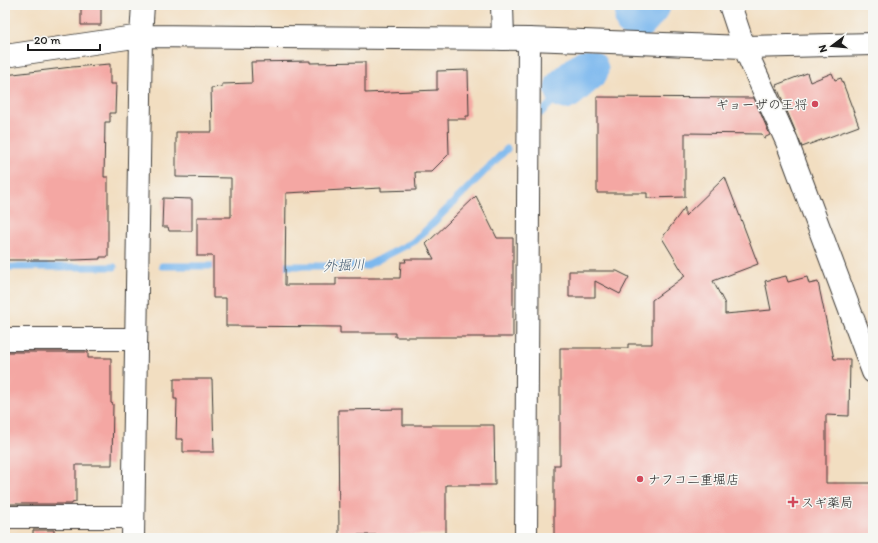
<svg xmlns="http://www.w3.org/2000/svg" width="878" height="543" viewBox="0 0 878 543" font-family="Itim,'Klee One',sans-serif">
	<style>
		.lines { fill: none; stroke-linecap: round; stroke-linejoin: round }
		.stream { stroke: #7bb8ee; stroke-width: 7 }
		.river { stroke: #7bb8ee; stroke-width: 43 }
		.building { fill: #f4a7a3 }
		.street-casing { stroke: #3c3935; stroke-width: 24 }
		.secondary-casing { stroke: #3c3935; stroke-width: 24 }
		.street { stroke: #fff; stroke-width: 22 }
		.secondary { stroke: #fff; stroke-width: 22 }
		.poi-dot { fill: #d1495b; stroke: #f6f6f2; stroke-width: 1.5 }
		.labels { text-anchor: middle; stroke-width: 3; stroke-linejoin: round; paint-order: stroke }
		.poi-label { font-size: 13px; fill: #1c1c1c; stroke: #f6f6f2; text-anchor: start }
		.water-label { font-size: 14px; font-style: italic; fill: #425a70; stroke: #f6f6f2 }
	</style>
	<rect width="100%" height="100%" fill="#f6f6f2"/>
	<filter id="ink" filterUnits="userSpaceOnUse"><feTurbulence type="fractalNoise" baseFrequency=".025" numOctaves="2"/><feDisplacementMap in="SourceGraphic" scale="8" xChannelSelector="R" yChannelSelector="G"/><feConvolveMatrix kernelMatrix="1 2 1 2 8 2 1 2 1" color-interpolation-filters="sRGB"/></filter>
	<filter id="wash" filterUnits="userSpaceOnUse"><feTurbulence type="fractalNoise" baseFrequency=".012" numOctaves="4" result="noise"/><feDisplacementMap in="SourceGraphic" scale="16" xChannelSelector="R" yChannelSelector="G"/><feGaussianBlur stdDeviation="0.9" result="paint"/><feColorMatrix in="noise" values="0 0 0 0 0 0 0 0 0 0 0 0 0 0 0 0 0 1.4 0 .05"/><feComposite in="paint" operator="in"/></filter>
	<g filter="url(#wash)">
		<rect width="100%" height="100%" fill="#f2dec1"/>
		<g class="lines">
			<path class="stream" d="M 541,113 L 566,88
				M 162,266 L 222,266
				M 276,266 L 366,266 L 415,241 L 507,149
				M 5,267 L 114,267"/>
			<path class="river" d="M 636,19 L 649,5
				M 566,88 L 587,70"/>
		</g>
		<g id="blocks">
			<path class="building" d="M 81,5 L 101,5 L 101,25 L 81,25 Z
				M 310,61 L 310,63 L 365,62 L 365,93 L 437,90 L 437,71 L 468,70 L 469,116 L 466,116 L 466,119 L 448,119 L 449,154 L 431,172 L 415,172 L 416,190 L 381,191 L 381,188 L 286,193 L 285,285 L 336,285 L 336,278 L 400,278 L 401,262 L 406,262 L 405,259 L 434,259 L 426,244 L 476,196 L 497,238 L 513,238 L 513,337 L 395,337 L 395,333 L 340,333 L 340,327 L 226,326 L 226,298 L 213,298 L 213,256 L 197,256 L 197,217 L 231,217 L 231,178 L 176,177 L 176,132 L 212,132 L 211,88 L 222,87 L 222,84 L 252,83 L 251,62 Z
				M 110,64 L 110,84 L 116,84 L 115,113 L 110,113 L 110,122 L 105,122 L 104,177 L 108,177 L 108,257 L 100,257 L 100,259 L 75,260 L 5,260 L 5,75 L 72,67 Z
				M 807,73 L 810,82 L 832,73 L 835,80 L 841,78 L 859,126 L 802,147 L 776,85 Z
				M 597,97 L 754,98 L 770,135 L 764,138 L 762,134 L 685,133 L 685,197 L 647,198 L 647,193 L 597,193 Z
				M 725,177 L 758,264 L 713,281 L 725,304 L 725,314 L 771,310 L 765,281 L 786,276 L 788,282 L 807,277 L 809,284 L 818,282 L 834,359 L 850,359 L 849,416 L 826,415 L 826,483 L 873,483 L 873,538 L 554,538 L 554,465 L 560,465 L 560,348 L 628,348 L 628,344 L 652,344 L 652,300 L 685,276 L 662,238 L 685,207 L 685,216 Z
				M 163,198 L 192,199 L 192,231 L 169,231 L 168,227 L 162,227 Z
				M 569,271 L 617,271 L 629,277 L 620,294 L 595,281 L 595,297 L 569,297 Z
				M 5,352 L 88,352 L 88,358 L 111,358 L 111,403 L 113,404 L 112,465 L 76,465 L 76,502 L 72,503 L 72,504 L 5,504 Z
				M 174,379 L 212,379 L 214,452 L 183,452 L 183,439 L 176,439 L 177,399 L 174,399 Z
				M 403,409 L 403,425 L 494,425 L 495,485 L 446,485 L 446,535 L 339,535 L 338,410 Z
				M 33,530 L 54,530 L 54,538 L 33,538 Z"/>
		</g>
	</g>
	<g filter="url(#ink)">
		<use href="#blocks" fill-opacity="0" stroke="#3c3935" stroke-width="1"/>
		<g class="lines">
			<g class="street-casing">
				<path id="street" d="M 502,5 L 503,39
					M 730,5 L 744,47 L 787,142 L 873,372
					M 5,339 L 136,339
					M 5,517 L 133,517
					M 526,538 L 529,39"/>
			</g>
			<g class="secondary-casing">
				<path id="secondary" d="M 5,56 L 141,36 L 529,39 L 744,47 L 873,44
					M 133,538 L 141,36 L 143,5"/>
			</g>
			<use href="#street" class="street"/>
			<use href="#secondary" class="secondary"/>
		</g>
	</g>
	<g class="poi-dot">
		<circle cx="815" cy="104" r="4"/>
		<circle cx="640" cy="479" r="4"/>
		<path d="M791 496h4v4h4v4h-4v4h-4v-4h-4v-4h4z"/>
	</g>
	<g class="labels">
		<g class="poi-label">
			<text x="807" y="109" text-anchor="end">ギョーザの王将</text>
			<text x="648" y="484">ナフコ二重堀店</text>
			<text x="801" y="507">スギ薬局</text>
		</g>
		<g class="water-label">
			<text transform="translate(344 265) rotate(-3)" y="5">外掘川</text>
		</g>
	</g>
	<rect width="878" height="543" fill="none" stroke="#f6f6f2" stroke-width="20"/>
	<g transform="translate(832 46) rotate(254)" stroke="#f6f6f2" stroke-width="3" paint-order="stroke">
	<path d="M0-3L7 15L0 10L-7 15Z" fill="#1c1c1c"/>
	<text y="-6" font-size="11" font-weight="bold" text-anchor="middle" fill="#1c1c1c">N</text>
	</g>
	<path d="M28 44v6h72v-6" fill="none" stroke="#1c1c1c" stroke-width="2"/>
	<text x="34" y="44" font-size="12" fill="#1c1c1c" stroke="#f6f6f2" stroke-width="3" paint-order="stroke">20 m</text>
</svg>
